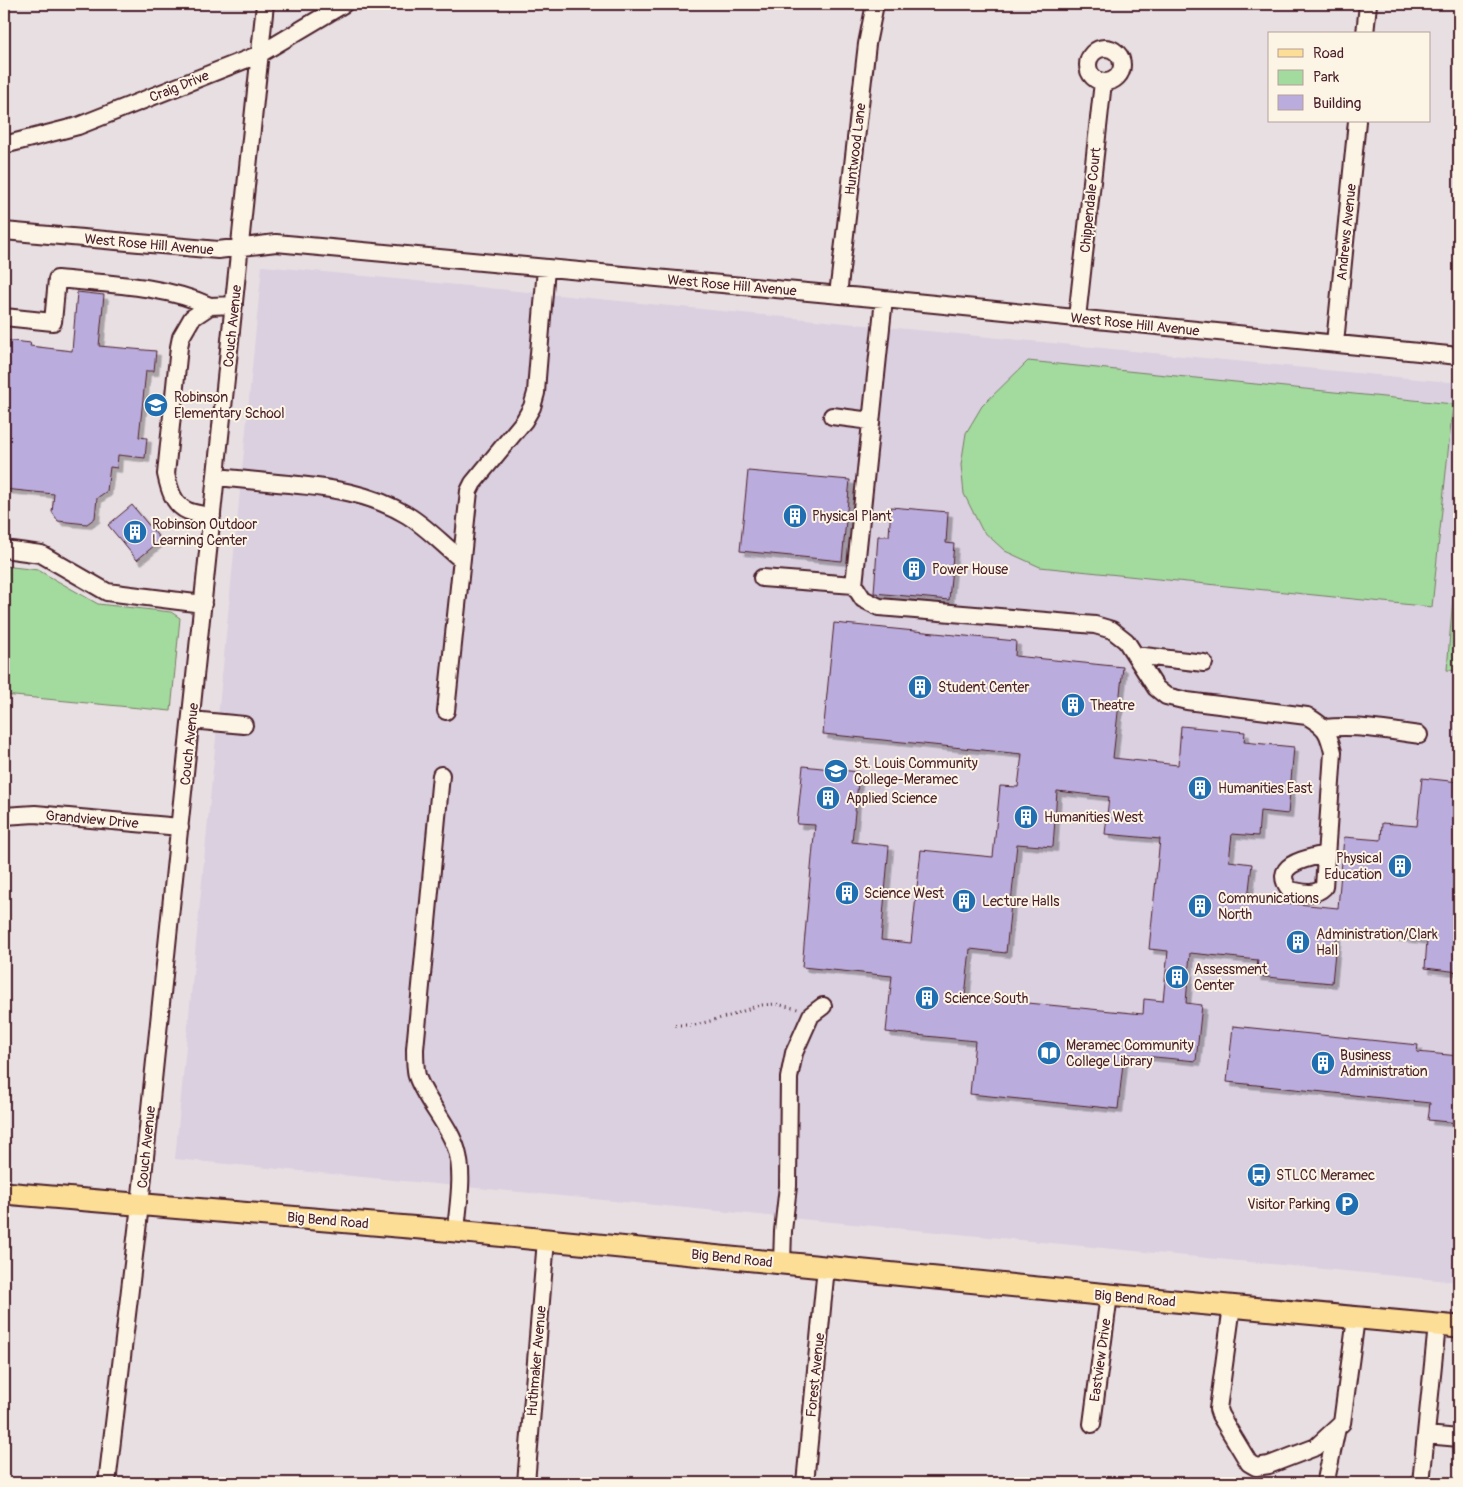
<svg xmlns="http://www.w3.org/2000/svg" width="1463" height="1487" viewBox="0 0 1463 1487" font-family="Pangolin,sans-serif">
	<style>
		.built { fill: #dad0e0 }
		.green { fill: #a3da9e; stroke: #767c64 }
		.building { fill: #baacdc; stroke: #4a1f2b; fill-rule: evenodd; filter: url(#shadow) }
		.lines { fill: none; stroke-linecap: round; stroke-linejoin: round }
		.minor-casing { stroke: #4a1f2b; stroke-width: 20 }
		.major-casing { stroke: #4a1f2b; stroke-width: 25 }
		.path { stroke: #4a1f2b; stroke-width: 3; stroke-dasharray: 1 4; stroke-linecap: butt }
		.minor { stroke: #fcf5e5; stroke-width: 16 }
		.major { stroke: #fcde96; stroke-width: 21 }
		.labels { text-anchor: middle; stroke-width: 4; stroke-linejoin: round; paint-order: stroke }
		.street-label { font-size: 14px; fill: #4a1f2b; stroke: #fcf5e5 }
		.poi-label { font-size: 14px; fill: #4a1f2b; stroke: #fcf5e5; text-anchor: start }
	</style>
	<defs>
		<filter id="shadow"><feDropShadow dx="4.5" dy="4.5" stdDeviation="0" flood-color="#0004"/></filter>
	</defs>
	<rect width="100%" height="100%" fill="#e8dfe2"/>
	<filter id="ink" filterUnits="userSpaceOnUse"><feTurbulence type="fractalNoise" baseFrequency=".02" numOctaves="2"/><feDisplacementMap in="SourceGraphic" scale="10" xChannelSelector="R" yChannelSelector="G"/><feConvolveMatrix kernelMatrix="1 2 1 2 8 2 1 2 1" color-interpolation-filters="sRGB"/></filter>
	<g filter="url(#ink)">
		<path class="built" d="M 262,266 L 1459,383 L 1459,1282 L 175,1159 Z"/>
		<path class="green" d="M 1028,361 L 1453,404 L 1432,607 L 1040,567 L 1005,551 L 982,530 L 964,494 L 961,465 L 966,433 L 982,406 Z
			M 1459,524 L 1459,671 L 1447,670 Z
			M 4,566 L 38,570 L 98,604 L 171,612 L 180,618 L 171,711 L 4,695 Z"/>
		<path class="building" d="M 77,292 L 104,295 L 99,346 L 156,351 L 154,371 L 146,371 L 139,437 L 147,438 L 145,458 L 118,455 L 117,468 L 110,467 L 107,491 L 97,498 L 95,518 L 87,524 L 58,521 L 52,512 L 54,494 L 4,489 L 4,340 L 31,343 L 30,346 L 72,351 Z
			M 748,471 L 850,480 L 842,561 L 740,551 Z
			M 132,505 L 161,540 L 137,560 L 108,525 Z
			M 891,507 L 948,512 L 946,543 L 954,544 L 949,600 L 874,593 L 878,536 L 889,536 Z
			M 834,623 L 1016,641 L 1015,656 L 1123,667 L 1113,758 L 1178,765 L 1181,726 L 1245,732 L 1244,742 L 1294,747 L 1288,814 L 1260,811 L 1258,836 L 1232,834 L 1229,861 L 1252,864 L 1248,899 L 1338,908 L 1344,837 L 1381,840 L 1382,823 L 1417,826 L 1422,778 L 1459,782 L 1459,972 L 1425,968 L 1427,940 L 1337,931 L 1332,983 L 1256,976 L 1258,960 L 1190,953 L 1186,1003 L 1202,1005 L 1196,1061 L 1124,1054 L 1118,1109 L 970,1094 L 975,1041 L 886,1032 L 892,976 L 802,967 L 815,825 L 797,824 L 803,766 L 859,772 L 852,842 L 889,846 L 881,940 L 911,943 L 921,850 L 993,857 L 1000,786 L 1018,787 L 1022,754 L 823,734 ZM 1057,791 L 1109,797 L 1105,834 L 1160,839 L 1149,949 L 1168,951 L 1163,1001 L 1144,999 L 1143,1014 L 965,997 L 970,949 L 1006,953 L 1017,844 L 1053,847 Z
			M 1233,1026 L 1418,1045 L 1417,1052 L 1459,1056 L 1459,1123 L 1428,1120 L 1430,1103 L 1227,1082 Z"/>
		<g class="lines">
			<g class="minor-casing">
				<path id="minor" d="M 1365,34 L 1368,4
					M1088 65a17 17 0 1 1 34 0a17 17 0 1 1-34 0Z
					M 4,145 L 78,126 L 260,54 L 344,4
					M 4,231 L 218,250 L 276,243 L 884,299 L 1459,356
					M 838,295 L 867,44 L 875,4
					M 4,317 L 53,322 L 57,279 C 106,284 164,285 210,306
					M 1077,318 L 1103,82
					M 1335,343 L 1357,121
					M 832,416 L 871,421
					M 216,477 C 241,479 265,482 289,484 C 332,488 370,493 407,515 C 427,527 443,545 461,559
					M 212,516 C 205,515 195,514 188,511 C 173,505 169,488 166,474 L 179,347 L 181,337 L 192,318 L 210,306 L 234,305
					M 4,549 L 41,554 L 107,592 L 203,604
					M 762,578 L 854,585 L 863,599 L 879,607 L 1095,625 L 1112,630 L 1126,641 L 1156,688 L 1166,696 L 1187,701 L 1307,716 C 1326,727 1328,731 1333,752 L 1324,887 C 1314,897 1302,892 1290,890 C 1269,864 1309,858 1326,854
					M 854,585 L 884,299
					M 1135,655 L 1204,663
					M 446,711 L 469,491 L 473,483 L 524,421 L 532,407 L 536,393 L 537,378 L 546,268
					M 191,720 L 244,725
					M 1324,728 C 1357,725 1387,730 1419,735
					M 441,775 L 415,1049 C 415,1058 415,1067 417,1076 C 426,1102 449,1124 457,1151 C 464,1176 458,1205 456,1231
					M 4,816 L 35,814 L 180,827
					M 782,1263 L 783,1231 L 788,1186 L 789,1078 L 794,1053 L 811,1015 L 823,1006
					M 1232,1306 L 1218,1409 L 1220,1415 L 1249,1463 L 1256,1467 L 1269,1465 L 1316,1447 L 1342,1423 L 1356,1318
					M 1092,1424 L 1109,1295
					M 1426,1435 L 1459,1438
					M 1326,1480 L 1337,1428
					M 107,1483 L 140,1205 L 265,4
					M 526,1483 L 546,1240
					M 805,1483 L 826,1267
					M 1421,1483 L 1437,1325"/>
			</g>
			<g class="major-casing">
				<path id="major" d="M 4,1193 L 456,1231 L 1109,1295 L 1459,1327"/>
			</g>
			<path class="path" d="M 675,1025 L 695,1025 L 733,1015 L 756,1006 L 762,1005 L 776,1004 L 798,1009"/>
			<use href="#minor" class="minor"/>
			<use href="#major" class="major"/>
		</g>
	</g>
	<defs>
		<g id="school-disc" transform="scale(1.25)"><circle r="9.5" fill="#1f6fb2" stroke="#fcf5e5"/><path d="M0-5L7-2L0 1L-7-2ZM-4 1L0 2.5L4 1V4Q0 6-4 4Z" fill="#fff"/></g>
		<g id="building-disc" transform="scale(1.25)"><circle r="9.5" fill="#1f6fb2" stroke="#fcf5e5"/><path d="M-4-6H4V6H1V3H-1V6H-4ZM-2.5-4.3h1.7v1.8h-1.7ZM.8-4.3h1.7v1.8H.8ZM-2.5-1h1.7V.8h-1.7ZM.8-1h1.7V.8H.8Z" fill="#fff"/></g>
		<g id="university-disc" transform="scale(1.25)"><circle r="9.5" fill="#1f6fb2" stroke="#fcf5e5"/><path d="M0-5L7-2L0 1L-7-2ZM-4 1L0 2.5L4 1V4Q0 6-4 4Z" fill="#fff"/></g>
		<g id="library-disc" transform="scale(1.25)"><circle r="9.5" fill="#1f6fb2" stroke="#fcf5e5"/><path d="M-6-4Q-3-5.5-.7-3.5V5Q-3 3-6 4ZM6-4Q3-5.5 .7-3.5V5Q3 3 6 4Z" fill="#fff"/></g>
		<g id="bus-disc" transform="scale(1.25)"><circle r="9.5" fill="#1f6fb2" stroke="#fcf5e5"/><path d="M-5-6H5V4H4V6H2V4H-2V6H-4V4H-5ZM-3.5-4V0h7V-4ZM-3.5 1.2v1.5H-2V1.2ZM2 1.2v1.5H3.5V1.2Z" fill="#fff"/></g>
		<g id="parking-disc" transform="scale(1.25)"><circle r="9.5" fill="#1f6fb2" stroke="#fcf5e5"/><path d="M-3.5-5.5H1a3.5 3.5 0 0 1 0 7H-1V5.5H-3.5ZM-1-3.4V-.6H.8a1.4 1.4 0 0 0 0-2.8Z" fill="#fff"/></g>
	</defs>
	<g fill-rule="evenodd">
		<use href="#school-disc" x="156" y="405"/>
		<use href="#building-disc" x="795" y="516"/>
		<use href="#building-disc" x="135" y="532"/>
		<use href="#building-disc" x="914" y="569"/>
		<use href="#building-disc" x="920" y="687"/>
		<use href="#building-disc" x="1073" y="705"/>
		<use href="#university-disc" x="836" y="771"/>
		<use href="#building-disc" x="1200" y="788"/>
		<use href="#building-disc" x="828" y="798"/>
		<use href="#building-disc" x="1026" y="817"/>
		<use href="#building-disc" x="1400" y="866"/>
		<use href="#building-disc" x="847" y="893"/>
		<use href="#building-disc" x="964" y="901"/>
		<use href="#building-disc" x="1200" y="906"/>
		<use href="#building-disc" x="1298" y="942"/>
		<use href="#building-disc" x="1177" y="977"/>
		<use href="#building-disc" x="927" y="998"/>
		<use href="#library-disc" x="1049" y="1053"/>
		<use href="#building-disc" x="1323" y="1063"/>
		<use href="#bus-disc" x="1259" y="1175"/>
		<use href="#parking-disc" x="1347" y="1204"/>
	</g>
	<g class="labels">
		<g class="street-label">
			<text transform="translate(179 86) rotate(-22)" y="5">Craig Drive</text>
			<text transform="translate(855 149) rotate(-83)" y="5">Huntwood Lane</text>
			<text transform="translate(1090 200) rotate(-84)" y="5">Chippendale Court</text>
			<text transform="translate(1346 232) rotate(-84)" y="5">Andrews Avenue</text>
			<text transform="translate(149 244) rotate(5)" y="5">West Rose Hill Avenue</text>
			<text transform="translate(732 285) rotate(5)" y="5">West Rose Hill Avenue</text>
			<text transform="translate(1135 324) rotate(6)" y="5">West Rose Hill Avenue</text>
			<text transform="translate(232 326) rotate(-84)" y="5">Couch Avenue</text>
			<text transform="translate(189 744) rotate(-84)" y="5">Couch Avenue</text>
			<text transform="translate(92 819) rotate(5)" y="5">Grandview Drive</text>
			<text transform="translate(146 1147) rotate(-84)" y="5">Couch Avenue</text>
			<text transform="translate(328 1220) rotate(5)" y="5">Big Bend Road</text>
			<text transform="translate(732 1258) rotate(6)" y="5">Big Bend Road</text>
			<text transform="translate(1135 1298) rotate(5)" y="5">Big Bend Road</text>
			<text transform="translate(1100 1360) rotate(-82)" y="5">Eastview Drive</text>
			<text transform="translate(536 1361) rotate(-85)" y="5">Huthmaker Avenue</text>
			<text transform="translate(815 1375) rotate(-84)" y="5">Forest Avenue</text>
		</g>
		<g class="poi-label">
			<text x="174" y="402">Robinson<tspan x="174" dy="16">Elementary School</tspan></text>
			<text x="812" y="521">Physical Plant</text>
			<text x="152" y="529">Robinson Outdoor<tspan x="152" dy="16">Learning Center</tspan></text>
			<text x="932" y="574">Power House</text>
			<text x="938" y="692">Student Center</text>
			<text x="1090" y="710">Theatre</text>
			<text x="854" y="768">St. Louis Community<tspan x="854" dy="16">College-Meramec</tspan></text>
			<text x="1218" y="793">Humanities East</text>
			<text x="846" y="803">Applied Science</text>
			<text x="1044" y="822">Humanities West</text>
			<text x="1382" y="863" text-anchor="end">Physical<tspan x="1382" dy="16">Education</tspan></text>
			<text x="864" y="898">Science West</text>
			<text x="1218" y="903">Communications<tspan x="1218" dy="16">North</tspan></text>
			<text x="982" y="906">Lecture Halls</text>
			<text x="1316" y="939">Administration/Clark<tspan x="1316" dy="16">Hall</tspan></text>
			<text x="1194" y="974">Assessment<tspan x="1194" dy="16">Center</tspan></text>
			<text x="944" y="1003">Science South</text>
			<text x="1066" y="1050">Meramec Community<tspan x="1066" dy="16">College Library</tspan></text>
			<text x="1340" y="1060">Business<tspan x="1340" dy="16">Administration</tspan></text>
			<text x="1276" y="1180">STLCC Meramec</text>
			<text x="1330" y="1209" text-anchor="end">Visitor Parking</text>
		</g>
	</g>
	<rect width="1463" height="1487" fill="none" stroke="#fcf5e5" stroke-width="20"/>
	<rect x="10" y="10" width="1443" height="1467" fill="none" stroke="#4a1f2b" stroke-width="2" filter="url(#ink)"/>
	<rect x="1268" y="32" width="162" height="90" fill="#fcf5e5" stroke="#b59f9b"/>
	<rect x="1278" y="49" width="25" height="8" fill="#fcde96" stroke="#b59f9b"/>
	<text x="1313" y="58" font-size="15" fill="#4a1f2b">Road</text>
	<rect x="1278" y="70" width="25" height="15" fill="#a3da9e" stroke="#b59f9b"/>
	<text x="1313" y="82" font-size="15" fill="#4a1f2b">Park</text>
	<rect x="1278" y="95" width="25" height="15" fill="#baacdc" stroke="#b59f9b"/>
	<text x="1313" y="108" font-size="15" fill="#4a1f2b">Building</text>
</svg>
